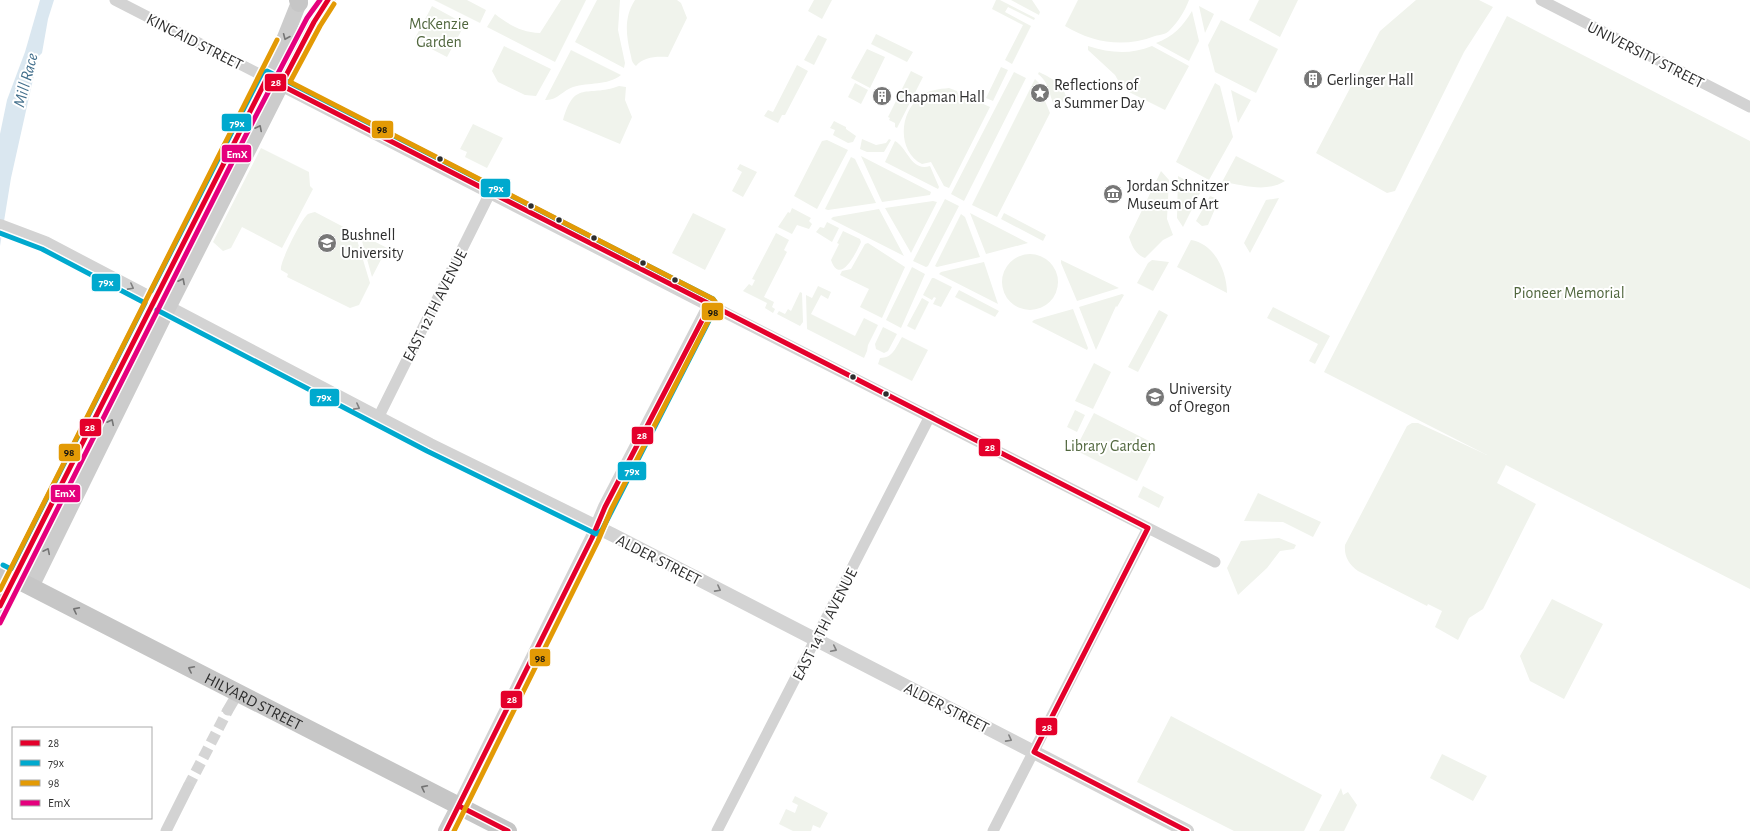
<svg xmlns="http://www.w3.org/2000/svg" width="1750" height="831" viewBox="0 0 1750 831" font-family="'Alegreya Sans',sans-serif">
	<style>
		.green { fill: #f0f3ec }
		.water { fill: #dae7f0 }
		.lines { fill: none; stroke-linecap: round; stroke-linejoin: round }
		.minor-tunnel { stroke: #d5d5d5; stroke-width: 11; stroke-dasharray: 11 5.5; stroke-linecap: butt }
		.minor { stroke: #d3d3d3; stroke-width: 11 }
		.tertiary { stroke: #d3d3d3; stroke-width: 14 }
		.secondary { stroke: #ccc; stroke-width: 16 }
		.primary { stroke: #c6c6c6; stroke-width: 18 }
		.bus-1-casing { stroke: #fff; stroke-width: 8 }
		.bus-2-casing { stroke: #fff; stroke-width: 8 }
		.bus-3-casing { stroke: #fff; stroke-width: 8 }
		.bus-4-casing { stroke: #fff; stroke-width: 8 }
		.bus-1 { stroke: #e4002b; stroke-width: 5 }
		.bus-2 { stroke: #00a9ce; stroke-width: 5 }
		.bus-3 { stroke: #e39a05; stroke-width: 5 }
		.bus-4 { stroke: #e5007d; stroke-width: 5 }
		.oneway { stroke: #757575 }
		.oneway2 { stroke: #808080 }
		.oneway3 { stroke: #727272 }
		.bus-dot { fill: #2e2e2e; stroke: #fff; stroke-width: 1.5 }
		.labels { text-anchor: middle; stroke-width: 4; stroke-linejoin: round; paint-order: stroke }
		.park-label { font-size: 16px; fill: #51673e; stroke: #fff }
		.street-label { font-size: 16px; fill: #2e2e2e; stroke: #fff }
		.poi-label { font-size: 16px; fill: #2e2e2e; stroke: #fff; text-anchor: start }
		.water-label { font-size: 17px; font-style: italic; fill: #416e8b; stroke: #fff }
		.line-badge { stroke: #fff; stroke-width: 1.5 }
		.badge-label { font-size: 11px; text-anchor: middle; font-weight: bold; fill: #fff }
		.pale-badge-label { font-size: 11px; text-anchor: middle; font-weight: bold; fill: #111 }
	</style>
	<rect width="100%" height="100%" fill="#fff"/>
	<path class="green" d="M 434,0 L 467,0 L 486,10 L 480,23 Z
		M 561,0 L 586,0 L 555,62 L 487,27 L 495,14 C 509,25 521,32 540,33 Z
		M 597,0 L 620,0 L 618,30 L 625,63 L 624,68 L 575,42 Z
		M 635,0 L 677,0 L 681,3 L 687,18 L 668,57 C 656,56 643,57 636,66 C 631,62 632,59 630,52 C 626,34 624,17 635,0 Z
		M 814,0 L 832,0 L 822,19 L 808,11 Z
		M 996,0 L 1000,0 L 1035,18 L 1034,20 L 1008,7 L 1005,12 L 1031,26 L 1012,64 L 1005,60 L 1023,25 L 992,9 Z
		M 1011,0 L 1032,0 L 1040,12 L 1039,15 Z
		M 1078,0 L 1189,0 C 1185,11 1178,22 1169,31 C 1166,34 1160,35 1155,36 C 1124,48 1093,43 1065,26 Z
		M 1259,0 L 1298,0 L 1280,37 L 1249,20 Z
		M 1416,0 L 1479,0 L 1493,7 L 1464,52 L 1395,191 L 1387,193 L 1316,153 L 1380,31 Z
		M 432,6 L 465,24 L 447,57 L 414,40 Z
		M 1199,6 L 1214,14 L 1205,33 Z
		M 1192,11 L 1199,41 L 1189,61 L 1156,43 C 1173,37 1183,26 1192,11 Z
		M 1507,16 L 1750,141 L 1750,589 L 1506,465 L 1497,483 L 1536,504 L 1486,603 L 1483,609 L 1469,618 L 1458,640 L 1435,627 L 1442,611 L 1428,604 L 1427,606 L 1358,571 C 1349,564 1344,557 1345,545 L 1407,426 L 1412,423 L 1418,423 L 1487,455 L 1324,372 Z
		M 1221,20 L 1278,49 L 1256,93 L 1215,72 L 1208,45 Z
		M 876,34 L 913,52 L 907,62 L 871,44 Z
		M 818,35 L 827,39 L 814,65 L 804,60 Z
		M 504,46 L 551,69 L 536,96 L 525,95 L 498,82 L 492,71 Z
		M 1088,46 C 1110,53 1130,55 1152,46 L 1189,66 L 1165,110 L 1123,89 L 1115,75 L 1088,50 Z
		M 867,49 L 885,57 L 870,88 L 851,78 Z
		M 571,50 L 621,75 C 607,86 589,82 573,87 C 563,90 557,101 545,100 Z
		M 797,65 L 808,71 L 785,115 L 782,115 L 778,123 L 764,116 L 768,110 L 773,112 Z
		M 1001,67 L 1008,70 L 993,101 L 986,98 Z
		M 911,71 L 923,77 L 897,128 L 895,127 L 895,123 L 889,120 L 890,118 L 888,117 Z
		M 1014,72 L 1026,78 L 964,201 L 951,194 Z
		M 1039,72 C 1055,80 1062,83 1068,101 L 1064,99 L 1058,110 C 1049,103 1052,84 1038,74 Z
		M 1035,79 L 1041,85 L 1043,96 L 1050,113 L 997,217 L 972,205 Z
		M 855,83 L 868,90 L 861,104 L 848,97 Z
		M 1215,83 L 1220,86 L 1233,137 L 1209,180 L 1176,162 Z
		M 619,86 L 626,87 L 625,100 L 632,117 L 620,144 L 563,120 C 575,79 586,98 619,86 Z
		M 949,88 L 957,91 L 962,103 L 966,96 L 990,107 L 949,188 L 944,186 L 931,162 L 922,164 C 897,151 899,113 920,97 C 928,90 939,89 949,88 Z
		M 1231,90 L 1251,100 L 1238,123 Z
		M 834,121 L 846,127 L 846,129 L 856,136 L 853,142 L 848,143 L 833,135 L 835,130 L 830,128 Z
		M 473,124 L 503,138 L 487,168 L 465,157 L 467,152 L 460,149 Z
		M 862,139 L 876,145 L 886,143 L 889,139 L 891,140 L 884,152 L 867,152 L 860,149 Z
		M 827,140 L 848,150 L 817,209 L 794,196 L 822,141 Z
		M 895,141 C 908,148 911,172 930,166 L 939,187 L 938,189 L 885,162 Z
		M 261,148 L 309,172 L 310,186 L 313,189 L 282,248 L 242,227 L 231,248 L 223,251 L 213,242 Z
		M 861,156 L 931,192 L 930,195 L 882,202 Z
		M 1236,156 L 1285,181 C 1266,193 1244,185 1222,182 Z
		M 851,157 L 855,159 L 876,203 L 828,210 L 825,209 Z
		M 740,164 L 757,172 L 743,197 L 732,191 L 742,172 L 737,169 Z
		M 1161,171 L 1169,180 L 1167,219 L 1173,235 L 1163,240 L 1145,258 C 1135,254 1132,246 1129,237 Z
		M 1178,176 L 1202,189 L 1183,227 L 1177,218 Z
		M 1210,196 L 1215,198 L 1218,202 L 1208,225 L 1202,226 L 1196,221 Z
		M 1279,198 L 1250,253 L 1244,243 L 1266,200 Z
		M 945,199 L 959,206 L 928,266 L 926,267 L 913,261 Z
		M 933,201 L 937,202 L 911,253 L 885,208 Z
		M 792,208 L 811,218 L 809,221 L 812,224 L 809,229 L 797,225 L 792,234 L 778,227 L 788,212 L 790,213 Z
		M 879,209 L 904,256 L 831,219 L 833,217 Z
		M 315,212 L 355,233 L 370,283 L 359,305 L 350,308 L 287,277 L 288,274 L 281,270 C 279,263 302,218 308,214 C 310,213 312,213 315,212 Z
		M 693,213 L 726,229 L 705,270 L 672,253 Z
		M 970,213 L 1028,243 L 986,254 Z
		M 1004,213 L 1046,235 L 1043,241 L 1001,219 Z
		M 961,214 L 965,217 L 980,257 L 937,267 L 935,266 Z
		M 827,222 L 839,228 L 832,242 L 816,232 L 820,227 L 824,228 Z
		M 843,231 L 860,239 L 861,242 C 857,251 840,287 831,260 L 839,244 L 837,243 Z
		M 776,233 L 789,240 L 784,250 L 787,252 L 764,297 L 774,302 L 772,307 L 775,309 L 773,313 L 765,308 L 767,303 L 743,291 L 749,284 L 752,286 L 755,280 L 752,279 Z
		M 360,234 L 387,248 L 372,277 Z
		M 1191,240 C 1215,244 1227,272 1227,293 L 1177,267 Z
		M 868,243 L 905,267 L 882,318 L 860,307 L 869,289 L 840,275 L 842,271 L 851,269 L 865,244 Z
		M1002 282a28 28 0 1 1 56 0a28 28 0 1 1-56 0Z
		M 1061,260 L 1119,288 L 1077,301 L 1061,263 Z
		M 1152,260 L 1169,262 L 1153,291 L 1137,283 L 1148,263 Z
		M 984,262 L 998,304 L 939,274 L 941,272 Z
		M 912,267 L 925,274 L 901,328 L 886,320 Z
		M 932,278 L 934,278 L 952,287 L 941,307 L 933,304 L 936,298 L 934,297 L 932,300 L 923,295 Z
		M 818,286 L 831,292 L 828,299 L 821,295 L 811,314 L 855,336 L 864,318 L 878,325 L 868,345 L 867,351 L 864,358 L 807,329 L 806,295 L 812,298 Z
		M 959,290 L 999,311 L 995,317 L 955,297 Z
		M 800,292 L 802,293 L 803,322 L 800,326 L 777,314 L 779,311 L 785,314 L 788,309 L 791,311 Z
		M 1122,294 L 1124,295 L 1117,307 L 1116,306 L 1096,350 L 1079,307 Z
		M 922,298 L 929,302 L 915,330 L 907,326 Z
		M 1273,307 L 1330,336 L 1315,364 L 1309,361 L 1318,344 L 1267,318 Z
		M 1073,309 L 1088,348 L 1087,350 L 1032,322 L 1034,320 Z
		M 1159,310 L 1168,315 L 1138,372 L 1128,367 Z
		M 883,327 L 897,334 L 888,351 L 884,353 L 876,349 L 875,344 Z
		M 902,337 L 928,350 L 912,381 L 878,364 L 880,358 C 893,358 896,347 902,337 Z
		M 1094,363 L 1111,372 L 1093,409 L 1075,401 Z
		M 1075,410 L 1085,415 L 1077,432 L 1067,427 Z
		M 1094,413 L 1149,441 L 1151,453 L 1137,481 L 1075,450 Z
		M 1143,486 L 1164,497 L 1159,508 L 1138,497 Z
		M 1258,493 L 1321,522 L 1313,537 L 1283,522 L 1244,521 Z
		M 1279,538 L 1296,545 L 1294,549 L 1280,551 L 1267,568 L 1238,595 L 1227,568 L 1241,541 Z
		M 1552,599 L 1603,624 L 1564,699 L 1530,681 L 1520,656 Z
		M 1171,716 L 1322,795 L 1304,831 L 1234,831 L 1137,782 Z
		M 1442,754 L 1487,776 L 1473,801 L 1430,778 Z
		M 1341,788 L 1343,795 L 1348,792 L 1357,805 L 1344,831 L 1319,831 Z
		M 795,796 L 828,813 L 820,828 L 813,825 L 811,831 L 793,831 L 779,824 L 786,809 L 795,813 L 798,805 L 792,802 Z"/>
	<path class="water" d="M 40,0 L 54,0 L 48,19 L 42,53 L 38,57 L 11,178 L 0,246 L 0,134 L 7,100 L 25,52 Z"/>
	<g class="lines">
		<path class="minor-tunnel" d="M 188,787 L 228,710"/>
		<path class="minor" d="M 115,0 L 267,78
			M 1541,0 L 1750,107
			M 710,305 L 1215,562
			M 378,418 L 490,193
			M 228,710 L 238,693
			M 166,831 L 188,787
			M 717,831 L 930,416
			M 993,831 L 1148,528"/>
		<path class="tertiary" d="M 271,79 L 710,305 L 605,507 L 592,538 L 459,806
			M 0,226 L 45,243 L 430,445 L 613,535 L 1187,831"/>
		<path class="secondary" d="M 31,587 L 168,308 L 281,85 L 314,22 L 328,0
			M 0,606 L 278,55 L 300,0
			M 446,831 L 459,806"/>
		<g class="primary">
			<path d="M 298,0 L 299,3"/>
			<path id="s1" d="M 0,571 L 508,831"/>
		</g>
		<g class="bus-1-casing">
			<path id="bus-1" d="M 281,85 L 314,22 L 328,0
				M 0,606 L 267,78 L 1148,528 L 1034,752 L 1187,831
				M 459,806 L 508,831
				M 446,831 L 592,538 L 605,507 L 710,305"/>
		</g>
		<g class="bus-2-casing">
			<path id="bus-2" d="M 0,233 L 42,249 L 145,303 L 11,569 L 3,565
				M 151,291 L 261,75 L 267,71 L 713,299 L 717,305 L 602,530 L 596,534 L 427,451 L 157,310"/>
		</g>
		<g class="bus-3-casing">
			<path id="bus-3" d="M 334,4 L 320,26 L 290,82 L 713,299 L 717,304 L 611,510 L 598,541 L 454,831
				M 0,590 L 277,40"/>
		</g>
		<g class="bus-4-casing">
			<path id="bus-4" d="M 0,623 L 249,129 L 307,18 L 320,0"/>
		</g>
		<use href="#bus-1" class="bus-1"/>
		<use href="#bus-2" class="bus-2"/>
		<use href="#bus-3" class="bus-3"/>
		<use href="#bus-4" class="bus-4"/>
	</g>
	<defs><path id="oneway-chevron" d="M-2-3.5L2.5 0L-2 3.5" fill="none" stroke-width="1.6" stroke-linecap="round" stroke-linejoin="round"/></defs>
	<g class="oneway">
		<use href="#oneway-chevron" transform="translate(286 37) rotate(113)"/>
		<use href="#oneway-chevron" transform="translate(259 128) rotate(-63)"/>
		<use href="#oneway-chevron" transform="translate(182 281) rotate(-63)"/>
		<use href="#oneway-chevron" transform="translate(111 422) rotate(-64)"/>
		<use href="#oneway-chevron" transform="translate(47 551) rotate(-64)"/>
	</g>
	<g class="oneway2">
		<use href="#oneway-chevron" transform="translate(131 287) rotate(28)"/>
		<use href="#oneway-chevron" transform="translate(357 407) rotate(28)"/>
		<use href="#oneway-chevron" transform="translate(718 589) rotate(28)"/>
		<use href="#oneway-chevron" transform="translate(834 649) rotate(26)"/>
		<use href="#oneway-chevron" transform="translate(1009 739) rotate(28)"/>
	</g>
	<g class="oneway3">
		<use href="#oneway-chevron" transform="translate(76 610) rotate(-153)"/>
		<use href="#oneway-chevron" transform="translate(191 669) rotate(-153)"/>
		<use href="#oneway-chevron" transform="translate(424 788) rotate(-153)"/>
	</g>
	<defs>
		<g id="building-disc" transform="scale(1)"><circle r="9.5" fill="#777" stroke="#fff"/><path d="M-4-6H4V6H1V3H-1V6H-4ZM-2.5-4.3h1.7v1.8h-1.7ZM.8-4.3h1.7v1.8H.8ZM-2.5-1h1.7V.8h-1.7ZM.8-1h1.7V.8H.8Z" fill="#fff"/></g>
		<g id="sight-disc" transform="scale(1)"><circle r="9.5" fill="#777" stroke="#fff"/><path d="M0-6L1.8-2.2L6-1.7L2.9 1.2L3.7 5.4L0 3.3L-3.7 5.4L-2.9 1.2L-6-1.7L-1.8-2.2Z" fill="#fff"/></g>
		<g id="museum-disc" transform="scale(1)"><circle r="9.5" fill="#777" stroke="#fff"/><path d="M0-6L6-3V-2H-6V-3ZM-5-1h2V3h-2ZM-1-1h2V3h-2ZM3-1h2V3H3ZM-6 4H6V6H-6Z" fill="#fff"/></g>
		<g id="university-disc" transform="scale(1)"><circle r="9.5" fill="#777" stroke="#fff"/><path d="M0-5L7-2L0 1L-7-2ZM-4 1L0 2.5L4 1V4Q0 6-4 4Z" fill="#fff"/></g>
	</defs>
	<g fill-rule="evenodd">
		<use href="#building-disc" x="1313" y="79"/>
		<use href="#sight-disc" x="1040" y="93"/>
		<use href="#building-disc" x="882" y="96"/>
		<use href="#museum-disc" x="1113" y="194"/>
		<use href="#university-disc" x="327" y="243"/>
		<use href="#university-disc" x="1155" y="397"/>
	</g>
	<g class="bus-dot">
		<circle cx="440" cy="159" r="3.5"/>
		<circle cx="531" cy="206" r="3.5"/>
		<circle cx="559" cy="220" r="3.5"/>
		<circle cx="594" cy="238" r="3.5"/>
		<circle cx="643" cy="263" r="3.5"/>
		<circle cx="675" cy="280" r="3.5"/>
		<circle cx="853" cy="377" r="3.5"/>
		<circle cx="886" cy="394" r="3.5"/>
	</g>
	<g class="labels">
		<g class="park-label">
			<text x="439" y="29">McKenzie<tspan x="439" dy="18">Garden</tspan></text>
			<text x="1569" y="298">Pioneer Memorial</text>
			<text x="1110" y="451">Library Garden</text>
		</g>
		<g class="street-label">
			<text transform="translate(195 41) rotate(27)" y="6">KINCAID STREET</text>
			<text transform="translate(1646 54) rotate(27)" y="6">UNIVERSITY STREET</text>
			<text transform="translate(434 305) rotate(-63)" y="6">EAST 12TH AVENUE</text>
			<text transform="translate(659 559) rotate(27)" y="6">ALDER STREET</text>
			<text transform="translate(824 624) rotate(-63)" y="6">EAST 14TH AVENUE</text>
			<text dy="6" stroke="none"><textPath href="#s1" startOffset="285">HILYARD STREET</textPath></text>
			<text transform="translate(947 707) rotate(27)" y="6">ALDER STREET</text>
		</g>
		<g class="poi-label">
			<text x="1327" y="85">Gerlinger Hall</text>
			<text x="1054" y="90">Reflections of<tspan x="1054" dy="18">a Summer Day</tspan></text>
			<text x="896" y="102">Chapman Hall</text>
			<text x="1127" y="191">Jordan Schnitzer<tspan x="1127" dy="18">Museum of Art</tspan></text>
			<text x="341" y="240">Bushnell<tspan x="341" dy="18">University</tspan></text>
			<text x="1169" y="394">University<tspan x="1169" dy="18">of Oregon</tspan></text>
		</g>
		<g class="water-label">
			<text transform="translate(25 80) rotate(-75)" y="6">Mill Race</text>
		</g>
	</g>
	<g class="line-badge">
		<rect x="264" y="73" width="23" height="19" rx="4" fill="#e4002b"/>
		<rect x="221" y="113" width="31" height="19" rx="4" fill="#00a9ce"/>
		<rect x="371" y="120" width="23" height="19" rx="4" fill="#e39a05"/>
		<rect x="221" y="144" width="31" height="19" rx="4" fill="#e5007d"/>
		<rect x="480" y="178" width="31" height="20" rx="4" fill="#00a9ce"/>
		<rect x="91" y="273" width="30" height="19" rx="4" fill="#00a9ce"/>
		<rect x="701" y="302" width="23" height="19" rx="4" fill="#e39a05"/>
		<rect x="309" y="388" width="31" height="19" rx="4" fill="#00a9ce"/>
		<rect x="79" y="418" width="23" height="19" rx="4" fill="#e4002b"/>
		<rect x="631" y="426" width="23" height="19" rx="4" fill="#e4002b"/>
		<rect x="978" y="438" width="23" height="19" rx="4" fill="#e4002b"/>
		<rect x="58" y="443" width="23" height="19" rx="4" fill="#e39a05"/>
		<rect x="617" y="461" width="30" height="20" rx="4" fill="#00a9ce"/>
		<rect x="50" y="484" width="31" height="19" rx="4" fill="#e5007d"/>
		<rect x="529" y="648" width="22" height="19" rx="4" fill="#e39a05"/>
		<rect x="500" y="690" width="23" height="19" rx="4" fill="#e4002b"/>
		<rect x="1035" y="717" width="23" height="19" rx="4" fill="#e4002b"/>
	</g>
	<g class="badge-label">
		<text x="276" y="86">28</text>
		<text x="237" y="127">79x</text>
		<text x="237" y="158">EmX</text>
		<text x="496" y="192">79x</text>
		<text x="106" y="286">79x</text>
		<text x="324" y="401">79x</text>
		<text x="90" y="431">28</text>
		<text x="642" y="439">28</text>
		<text x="990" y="451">28</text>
		<text x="632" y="475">79x</text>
		<text x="65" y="497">EmX</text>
		<text x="512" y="703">28</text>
		<text x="1047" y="731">28</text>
	</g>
	<g class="pale-badge-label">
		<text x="382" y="133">98</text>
		<text x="713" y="316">98</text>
		<text x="69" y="456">98</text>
		<text x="540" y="662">98</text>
	</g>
	<rect x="12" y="727" width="140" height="92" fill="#ffffff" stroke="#ababab"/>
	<rect x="20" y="740" width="20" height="6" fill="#e4002b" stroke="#ababab"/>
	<text x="48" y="747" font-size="12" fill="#2e2e2e">28</text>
	<rect x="20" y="760" width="20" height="6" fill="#00a9ce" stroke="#ababab"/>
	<text x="48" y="767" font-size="12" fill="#2e2e2e">79x</text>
	<rect x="20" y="780" width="20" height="6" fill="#e39a05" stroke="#ababab"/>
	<text x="48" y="787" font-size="12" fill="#2e2e2e">98</text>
	<rect x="20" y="800" width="20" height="6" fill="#e5007d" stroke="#ababab"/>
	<text x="48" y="807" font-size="12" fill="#2e2e2e">EmX</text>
</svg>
